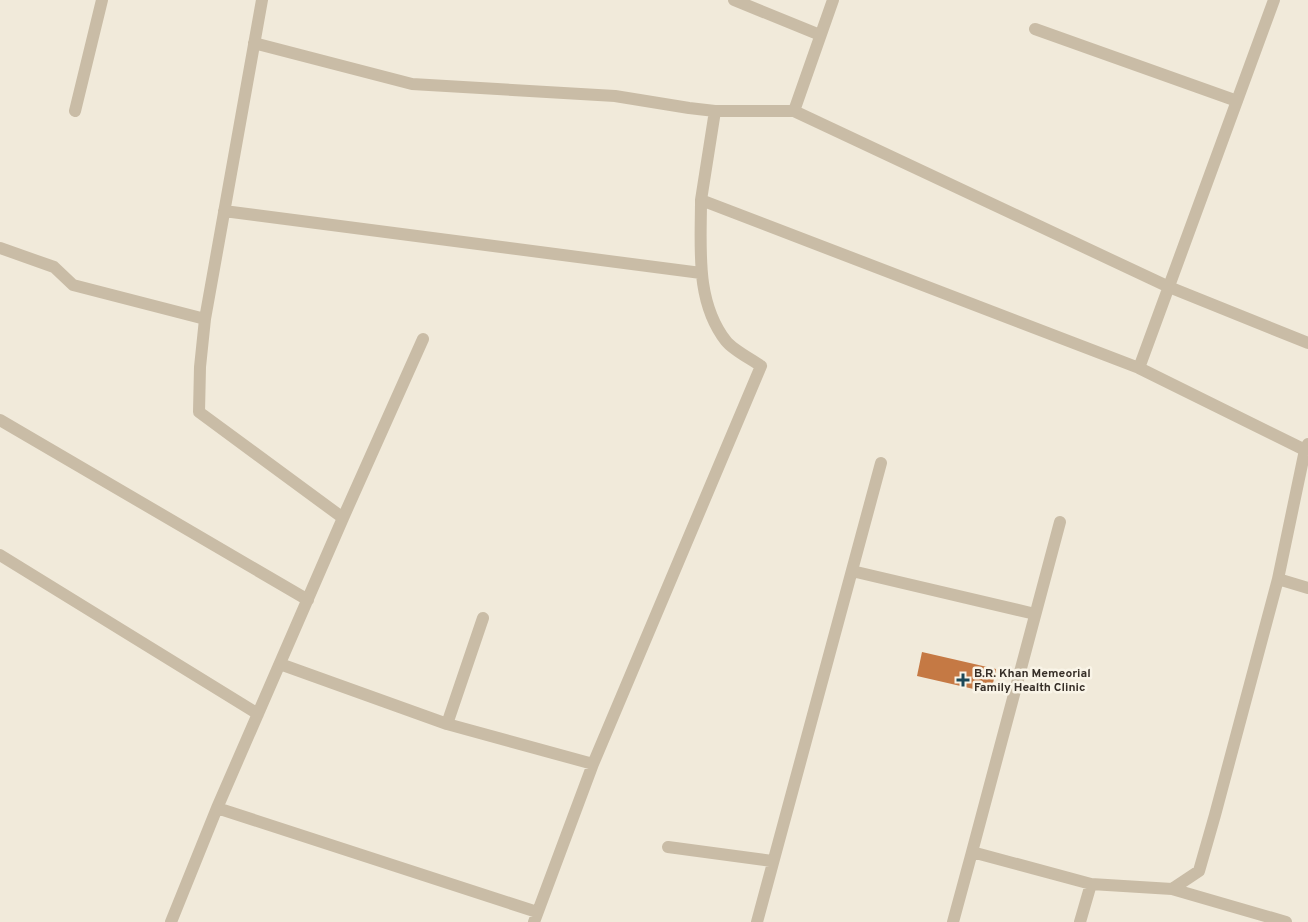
<svg xmlns="http://www.w3.org/2000/svg" width="1308" height="922" viewBox="0 0 1308 922" font-family="Overpass,sans-serif">
	<style>
		.building { fill: #c57944 }
		.lines { fill: none; stroke-linecap: round; stroke-linejoin: round }
		.minor { stroke: #c9bca6; stroke-width: 12 }
		.poi-dot { fill: #1d4957; stroke: #f9f4e7; stroke-width: 2 }
		.labels { text-anchor: middle; stroke-width: 5; stroke-linejoin: round; paint-order: stroke }
		.poi-label { font-size: 12px; font-weight: bold; fill: #362e27; stroke: #f9f4e7; text-anchor: start }
	</style>
	<rect width="100%" height="100%" fill="#f1eada"/>
	<path class="building" d="M 922,652 L 996,669 L 991,693 L 917,676 Z"/>
	<g class="lines">
		<path class="minor" d="M 734,0 L 820,35
			M 833,0 L 794,111 L 1169,287 L 1308,343
			M 1274,0 L 1139,368 L 1305,450
			M 1035,29 L 1237,101
			M 254,43 L 412,84 L 615,96 L 689,108 L 715,111 L 794,111
			M 75,111 L 102,0
			M 715,111 L 701,200 L 1139,368
			M 224,211 L 701,273
			M 0,248 L 54,267 L 73,285 L 205,319
			M 0,420 L 308,600
			M 1308,444 L 1305,450 L 1278,579 L 1308,588
			M 343,518 L 423,339
			M 0,555 L 258,714
			M 852,571 L 1035,614
			M 280,664 L 447,724 L 593,764
			M 447,724 L 483,618
			M 217,808 L 537,912
			M 668,847 L 772,861
			M 972,852 L 1060,522
			M 1172,889 L 1286,922
			M 171,922 L 217,808 L 343,518 L 199,412 L 200,367 L 205,319 L 262,0
			M 534,922 L 593,764 L 761,366 C 751,359 733,350 726,341 C 695,301 701,248 701,200
			M 757,922 L 881,463
			M 953,922 L 972,852 L 1091,884 L 1172,889 L 1199,871 L 1215,815 L 1278,579
			M 1080,922 L 1091,884"/>
	</g>
	<path class="poi-dot" d="M960.5 672.5h5v5h5v5h-5v5h-5v-5h-5v-5h5z"/>
	<g class="labels">
		<g class="poi-label">
			<text x="974" y="677">B.R. Khan Memeorial<tspan x="974" dy="14">Family Health Clinic</tspan></text>
		</g>
	</g>
</svg>
